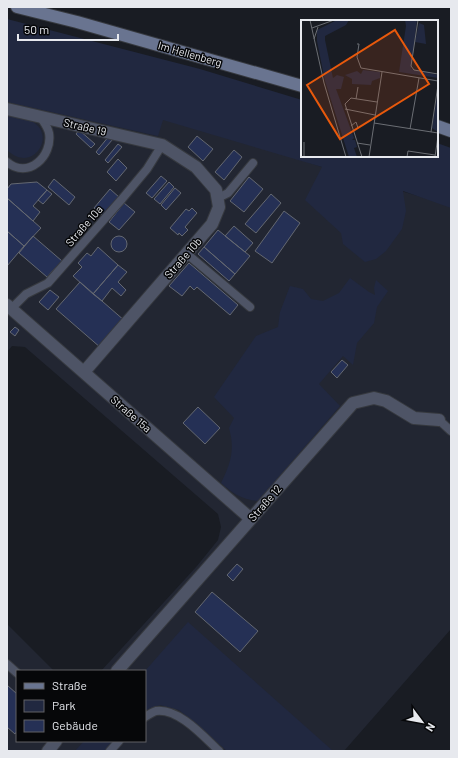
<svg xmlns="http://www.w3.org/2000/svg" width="458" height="758" viewBox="0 0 458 758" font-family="Barlow,sans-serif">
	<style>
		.built { fill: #222632 }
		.green { fill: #212840 }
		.building { fill: #253055; stroke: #646871 }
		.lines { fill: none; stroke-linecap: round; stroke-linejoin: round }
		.lane-casing { stroke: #36393f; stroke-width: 10 }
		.street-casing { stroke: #36393f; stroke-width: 14 }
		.secondary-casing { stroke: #36393f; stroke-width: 14 }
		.lane { stroke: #4e5466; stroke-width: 8 }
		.street { stroke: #4e5466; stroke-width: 12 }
		.secondary { stroke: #697490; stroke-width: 12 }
		.labels { text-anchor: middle; stroke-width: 3; stroke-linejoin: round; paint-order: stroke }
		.street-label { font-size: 11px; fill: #e7e9ee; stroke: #060709 }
		.inset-road { fill: none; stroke: #6b6e74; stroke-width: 1 }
		.view { fill: #e8590c; fill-opacity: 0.15; stroke: #e8590c; stroke-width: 2 }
		.inset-edge { fill: none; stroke: #e7e9ee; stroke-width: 2 }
	</style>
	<rect width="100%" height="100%" fill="#191c23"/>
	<path class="built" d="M 7,79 L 183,121 L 322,167 L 451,206 L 451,629 L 344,751 L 7,751 L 7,624 L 54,671 L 17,671 L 17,741 L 145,741 L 145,671 L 101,671 L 197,566 L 218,540 L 221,527 L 218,514 L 25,347 L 12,346 L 7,352 Z"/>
	<path class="green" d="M 7,19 L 200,69 L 302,100 L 302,156 L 437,156 L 437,143 L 451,148 L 451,208 L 403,191 L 406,211 L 402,229 L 386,251 L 376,259 L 365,262 L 343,244 L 341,233 L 305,200 L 322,167 L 163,120 L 158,136 L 7,102 Z
		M 7,115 C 15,116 24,117 31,121 C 58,134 33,175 7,150 Z
		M 350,278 L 369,292 L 375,295 L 374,288 L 376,280 L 388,291 L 377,307 L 374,323 L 357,343 L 353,365 L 343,356 L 319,384 L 340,406 L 258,501 C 243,500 232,493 221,483 C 231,463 235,449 229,428 L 234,418 L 214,397 L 256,336 L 278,327 L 280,312 L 290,286 L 303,289 L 311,299 L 323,301 L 339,293 Z
		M 188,622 L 333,751 L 227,751 L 179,710 L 160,705 L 145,711 L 145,671 Z
		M 84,741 L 114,741 L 105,751 L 75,751 Z"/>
	<path class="building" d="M 79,130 L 95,144 L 91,148 L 76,134 Z
		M 109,136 L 113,139 L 99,155 L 96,152 Z
		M 197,136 L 213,149 L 203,161 L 188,147 Z
		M 118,144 L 122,147 L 108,163 L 105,160 Z
		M 234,150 L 242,157 L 224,180 L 215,172 Z
		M 118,159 L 127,168 L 116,181 L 107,172 Z
		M 161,176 L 167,181 L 152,198 L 146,193 Z
		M 249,177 L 263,189 L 244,212 L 230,201 Z
		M 54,179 L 75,197 L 69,205 L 48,187 Z
		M 37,182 L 47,190 L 33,206 L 40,212 L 33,221 L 7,198 L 7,189 L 11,184 Z
		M 169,182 L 174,187 L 160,204 L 154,199 Z
		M 175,188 L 181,193 L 166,210 L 161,205 Z
		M 110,189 L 120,198 L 105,217 L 94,208 Z
		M 47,190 L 52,194 L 43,204 L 38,200 Z
		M 271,194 L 281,203 L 256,233 L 245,224 Z
		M 7,198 L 41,228 L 24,246 L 7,231 Z
		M 124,203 L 135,212 L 119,230 L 109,222 Z
		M 192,208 L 197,213 L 185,227 L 188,230 L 182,236 L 179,233 L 178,235 L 170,228 L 186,209 L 189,211 Z
		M 284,211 L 300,223 L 272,263 L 255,251 Z
		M 234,226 L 253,243 L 245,252 L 225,236 Z
		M 218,230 L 250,256 L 235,274 L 204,247 Z
		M 7,231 L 24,246 L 7,266 Z
		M 33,236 L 62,261 L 47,277 L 19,253 Z
		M111 244a8 8 0 1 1 16 0a8 8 0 1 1-16 0Z
		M 98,247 L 118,265 L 93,294 L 73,276 L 82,267 L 78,263 L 87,253 L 91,256 Z
		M 204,247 L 235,274 L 229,281 L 198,254 Z
		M 189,263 L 238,305 L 230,315 L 197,287 L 194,290 L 190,286 L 182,296 L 169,286 Z
		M 118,265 L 127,272 L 118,282 L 126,290 L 121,296 L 112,288 L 102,301 L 93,294 Z
		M 80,282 L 125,321 L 101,348 L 56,309 Z
		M 50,290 L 59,297 L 48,310 L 39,302 Z
		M 15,327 L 19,330 L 15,336 L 10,332 Z
		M 342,360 L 348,365 L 337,378 L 331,372 Z
		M 198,407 L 220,428 L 205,444 L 183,423 Z
		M 237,564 L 243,569 L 233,581 L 227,575 Z
		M 212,592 L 258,631 L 240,652 L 195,612 Z
		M 7,685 L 17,694 L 17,731 L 15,734 L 7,727 Z"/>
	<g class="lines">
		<g class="lane-casing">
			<path id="lane" d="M 7,162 C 28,180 53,156 49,133 C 48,127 43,121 40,116
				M 218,198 L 228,193 L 253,163
				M 187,254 L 250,307
				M 11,309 L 26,294 L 48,283 L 122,199 L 147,169 L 162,145
				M 439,420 L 451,431
				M 7,664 L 17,673
				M 145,717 C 148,715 153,712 156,711 C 179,708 204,737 219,751
				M 110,751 L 119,741"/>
		</g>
		<g class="street-casing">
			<path id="street" d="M 7,109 L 162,145 L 196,167 L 216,190 L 219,207 L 212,224 L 84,372
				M 7,305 L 251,519
				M 117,671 L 353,403 L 374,398 L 386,401 L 414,418 L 439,420
				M 48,751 L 56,741"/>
		</g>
		<g class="secondary-casing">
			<path id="secondary" d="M 17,7 L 77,22 L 302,86
				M 437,126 L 451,131"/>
		</g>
		<use href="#lane" class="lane"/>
		<use href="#street" class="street"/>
		<use href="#secondary" class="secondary"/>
	</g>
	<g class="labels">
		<g class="street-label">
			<text transform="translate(190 54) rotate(16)" y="4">Im Hellenberg</text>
			<text transform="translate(85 127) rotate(13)" y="4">Straße 19</text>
			<text transform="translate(84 226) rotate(-49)" y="4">Straße 10a</text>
			<text transform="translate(183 258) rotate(-49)" y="4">Straße 10b</text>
			<text transform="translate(131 414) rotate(41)" y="4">Straße 15a</text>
			<text transform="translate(265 503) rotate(-49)" y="4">Straße 12</text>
		</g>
	</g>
	<g transform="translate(301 20)">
		<rect width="137" height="137" fill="#191c23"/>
		<path d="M 36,0 L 48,0 L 45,5 L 24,16 L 24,20 L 32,58 L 36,55 L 43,57 L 40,69 L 35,69 L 53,118 L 51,120 L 54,120 L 56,127 L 53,128 L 56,137 L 48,137 L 24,61 L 16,21 L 16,10 ZM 104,0 L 116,0 L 110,49 L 137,55 L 137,58 L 98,52 L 105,6 ZM 118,3 L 123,5 L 125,24 L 114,22 ZM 62,50 L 79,52 L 79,58 L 71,61 L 70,65 L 51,64 L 51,59 L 44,55 L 56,51 L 60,54 ZM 137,71 L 137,112 L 131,108 Z" fill="#212840"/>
		<path class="inset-road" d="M 9,0 L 23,63 L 45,137M 117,0 L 110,46 L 113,50 L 137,54M 11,8 L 33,0M 13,19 L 17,7M 56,24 L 58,24 L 56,37 L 60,48 L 137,61M 55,79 L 57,67M 44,89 L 74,95M 73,103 L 137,113M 50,106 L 55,102 L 57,108M 109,109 L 118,58M 130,112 L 137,65M 56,123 L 69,125M 3,137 L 3,122M 61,137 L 44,84 L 50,78 L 76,82M 68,137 L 81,52M 106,137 L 107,131 L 134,135M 134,137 L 137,116"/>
		<path class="view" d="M 94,10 L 128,64 L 39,119 L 6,65 Z"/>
		<rect width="137" height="137" class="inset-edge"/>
	</g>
	<rect width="458" height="758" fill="none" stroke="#e7e9ee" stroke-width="16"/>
	<rect x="16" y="670" width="130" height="72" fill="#060709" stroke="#606165"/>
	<rect x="24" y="683" width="20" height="6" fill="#697490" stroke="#606165"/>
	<text x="52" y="690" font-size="12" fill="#e7e9ee">Straße</text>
	<rect x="24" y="700" width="20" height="12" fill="#212840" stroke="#606165"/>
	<text x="52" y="710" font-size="12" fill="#e7e9ee">Park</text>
	<rect x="24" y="720" width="20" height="12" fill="#253055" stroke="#606165"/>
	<text x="52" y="730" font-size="12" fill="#e7e9ee">Gebäude</text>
	<g transform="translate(422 722) rotate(122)" stroke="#060709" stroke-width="3" paint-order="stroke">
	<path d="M0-3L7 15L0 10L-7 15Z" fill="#e7e9ee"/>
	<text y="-6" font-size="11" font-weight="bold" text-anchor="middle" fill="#e7e9ee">N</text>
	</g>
	<path d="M18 34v6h100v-6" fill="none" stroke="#e7e9ee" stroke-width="2"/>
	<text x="24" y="34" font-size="12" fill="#e7e9ee" stroke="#060709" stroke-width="3" paint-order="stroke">50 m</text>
</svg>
